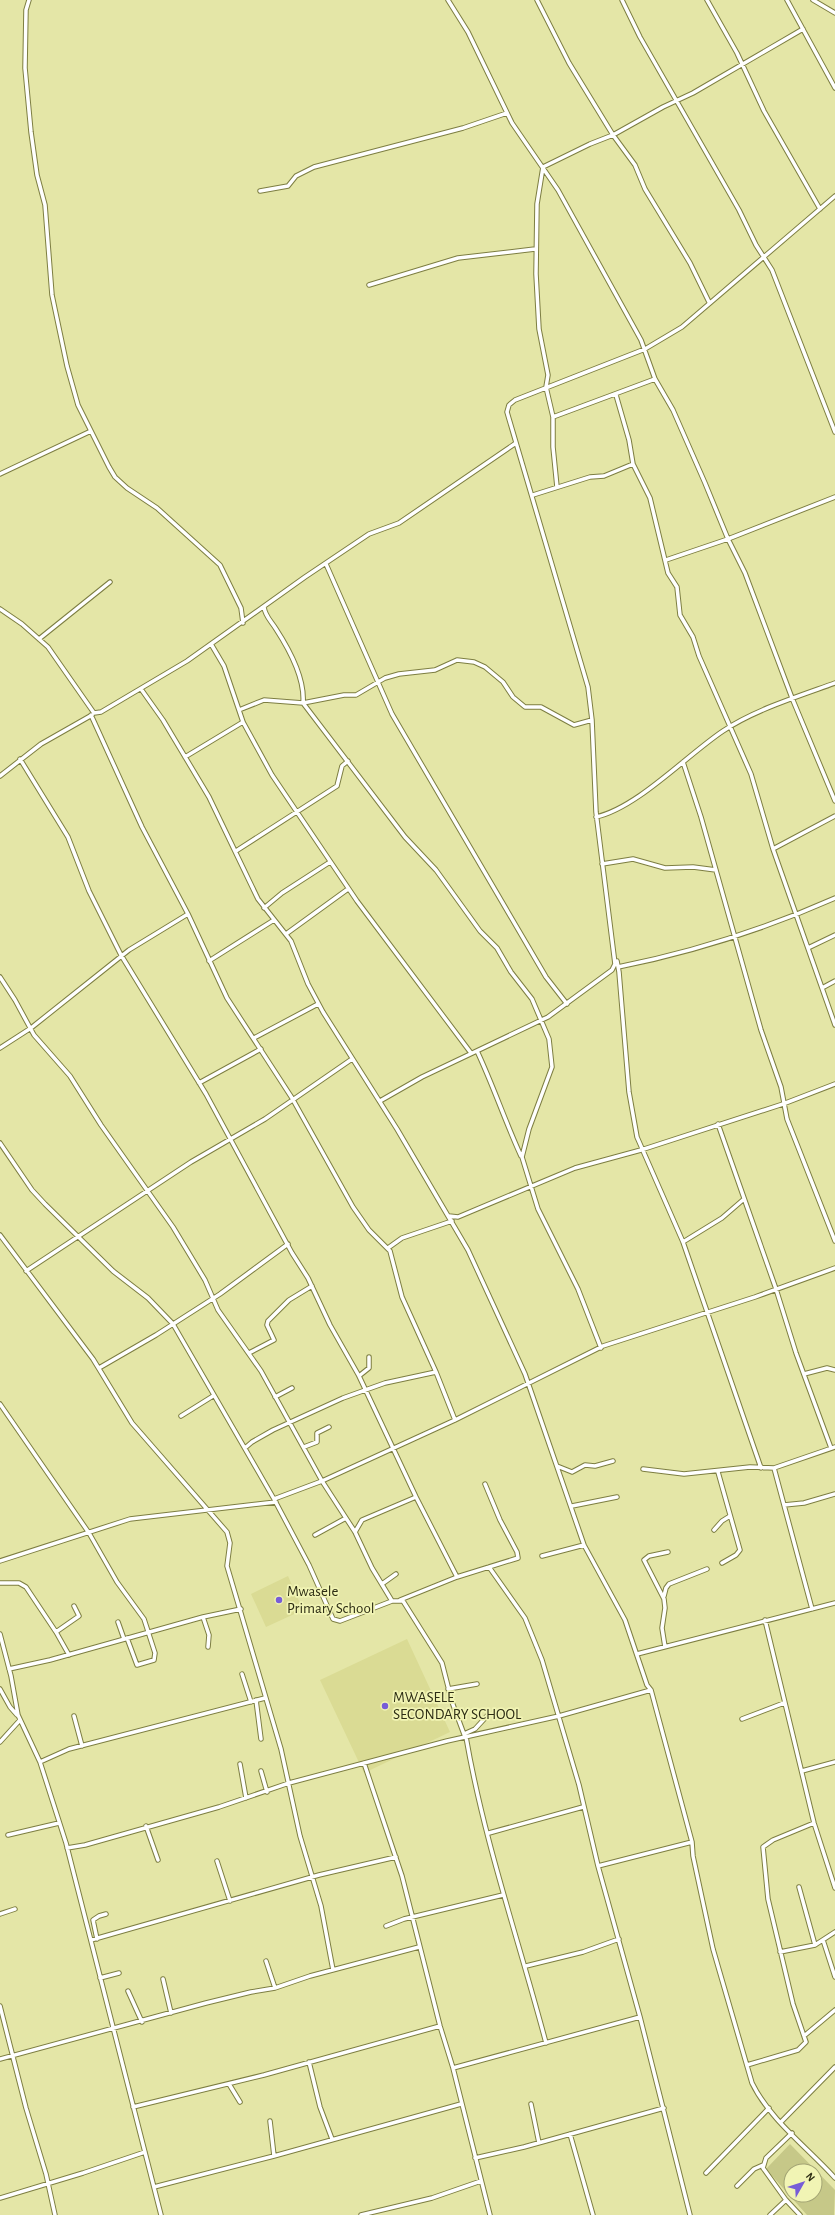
<svg xmlns="http://www.w3.org/2000/svg" width="835" height="2215" viewBox="0 0 835 2215" font-family="'Alegreya Sans',sans-serif">
	<style>
		.built { fill: #dadb94 }
		.green { fill: #c6c888; fill-rule: evenodd }
		.lines { fill: none; stroke-linecap: round; stroke-linejoin: round }
		.minor-casing { stroke: #7d7e42; stroke-width: 5.5 }
		.minor { stroke: #fff; stroke-width: 3.5 }
		.poi-dot { fill: #775dd7; stroke: #f1f4b4; stroke-width: 1.5 }
		.labels { text-anchor: middle; stroke-width: 3.5; stroke-linejoin: round; paint-order: stroke }
		.poi-label { font-size: 15px; fill: #2d2d14; stroke: #f1f4b4; text-anchor: start }
	</style>
	<rect width="100%" height="100%" fill="#e4e6a7"/>
	<path class="built" d="M 288,1576 L 303,1610 L 266,1627 L 251,1594 Z
		M 407,1639 L 450,1732 L 364,1773 L 320,1680 Z"/>
	<path class="green" d="M 790,2144 L 835,2190 L 834,2215 L 807,2215 L 766,2169 ZM 791,2171 L 815,2171 L 815,2195 L 791,2195 Z"/>
	<g class="lines">
		<g class="minor-casing">
			<path id="minor" d="M 29,0 L 26,10 L 25,68 L 31,132 L 37,175 L 45,205 L 52,295 L 67,366 L 78,405 L 109,467 L 115,477 L 127,488 L 157,508 L 220,565 L 241,608 L 243,623
				M 448,0 L 468,32 L 512,123 L 558,190 L 641,340 L 655,379 L 673,410 L 705,483 L 728,539 L 745,573 L 792,698 L 835,801
				M 537,0 L 569,63 L 613,135 L 635,165 L 645,189 L 690,263 L 709,302
				M 622,0 L 640,37 L 739,210 L 756,245 L 772,270 L 835,432
				M 707,0 L 737,53 L 764,111 L 820,209
				M 787,0 L 835,88
				M 813,0 L 835,13
				M 260,191 L 288,186 L 296,176 L 314,167 L 463,128 L 507,113
				M 369,285 L 458,258 L 535,249
				M 616,395 L 629,440 L 633,464 L 650,498 L 668,573 L 677,587 L 680,615 L 693,637 L 699,656 L 751,774 L 773,849 L 835,1025
				M 553,417 L 655,379
				M 0,474 L 91,431
				M 557,487 L 553,447 L 553,417 L 546,387 L 548,375 L 539,329 L 536,274 L 537,204 L 543,167 L 590,144 L 613,135 L 663,107 L 693,93 L 803,29
				M 533,495 L 590,477 L 604,476 L 633,464
				M 666,560 L 728,539 L 835,497
				M 326,564 L 392,714 L 546,977 L 567,1004
				M 264,607 C 265,616 271,621 276,629 C 289,649 305,679 303,703 L 405,837 L 436,870 L 480,931 L 497,948 L 511,972 L 532,999 L 549,1039 L 552,1067 L 529,1129 L 522,1157 L 538,1209 L 578,1289 L 601,1348
				M 0,609 L 22,624 L 48,647 L 94,713 L 101,712 L 187,661 L 305,577 L 369,534 L 399,523 L 516,443
				M 39,639 L 110,582
				M 211,644 L 224,666 L 243,722 L 272,775 L 357,901 L 471,1053
				M 141,689 L 163,720 L 209,797 L 258,899 L 291,941 L 308,984 L 323,1012 L 397,1129 L 468,1250 L 525,1374 L 584,1545 L 625,1620 L 647,1685 L 651,1690 L 692,1842 L 693,1856 L 713,1949 L 752,2083 C 770,2120 808,2148 835,2178
				M 239,710 L 264,700 L 303,703 L 344,695 L 356,695 L 385,678 L 399,674 L 435,670 L 457,660 L 474,662 L 485,667 L 503,682 L 513,697 L 525,707 L 541,707 L 574,725 L 592,720
				M 91,715 L 142,827 L 188,914 L 227,998 L 292,1098 L 353,1207 L 369,1230 L 390,1251 L 402,1297 L 436,1372 L 385,1383 L 343,1398 L 273,1430 L 252,1442 L 245,1448
				M 185,757 L 243,722
				M 20,759 L 68,837 L 89,891 L 121,955 L 206,1094 L 292,1253 L 308,1278 L 330,1325 L 359,1376 L 416,1497 L 457,1577
				M 683,762 L 701,817 L 761,1030 L 781,1087 L 787,1119 L 835,1241
				M 0,776 L 41,744 L 92,715
				M 596,817 C 637,808 687,755 723,731 C 754,710 799,696 835,683
				M 773,849 L 835,816
				M 236,851 L 337,786 L 342,766 L 348,761
				M 602,864 L 633,859 L 665,868 L 693,867 L 716,870
				M 264,908 L 282,893 L 330,862
				M 286,934 L 348,889
				M 808,948 L 835,935
				M 209,961 L 274,920
				M 617,961 L 619,972 L 629,1092 L 637,1137 L 683,1242 L 761,1468
				M 618,967 C 694,952 765,929 835,898
				M 0,977 L 15,1000 L 34,1035 L 70,1076 L 101,1125 L 173,1227 L 205,1280 L 218,1310 L 261,1371 L 322,1481 L 355,1532 L 372,1568 L 392,1601
				M 822,988 L 835,981
				M 254,1038 L 318,1004
				M 0,1048 L 31,1028 L 129,950 L 188,914
				M 477,1051 C 493,1085 505,1121 521,1156
				M 199,1083 L 261,1049
				M 380,1101 L 422,1077 L 548,1017 L 612,970 L 615,964 L 596,812 L 592,720 L 588,687 L 507,412 L 509,405 L 515,400 L 645,349 L 682,327 L 835,196
				M 718,1124 L 776,1289 L 796,1353 L 831,1448
				M 0,1143 L 32,1190 L 45,1204 L 113,1271 L 148,1298 L 173,1324 L 274,1499 L 309,1565 L 333,1619 L 340,1621 L 392,1601 L 403,1601 L 442,1663 L 452,1702 L 465,1737
				M 449,1216 L 458,1217 L 575,1168 L 641,1150 L 783,1104 L 835,1084
				M 0,1235 L 93,1359 L 132,1423 L 227,1532 L 230,1543 L 227,1566 L 281,1749 L 300,1836 L 321,1906 L 333,1970
				M 683,1242 L 722,1218 L 744,1199
				M 388,1248 L 402,1238 L 452,1221
				M 26,1271 L 191,1162 L 265,1119 L 352,1059
				M 249,1353 L 274,1340 L 267,1325 L 268,1321 L 289,1300 L 312,1286
				M 99,1368 L 156,1335 L 220,1294 L 288,1244
				M 436,1372 L 455,1420
				M 804,1374 L 827,1368 L 835,1370
				M 359,1376 L 369,1368 L 369,1357
				M 275,1397 L 292,1388
				M 0,1404 L 89,1533 L 117,1582 L 144,1619 L 155,1653 L 154,1660 L 137,1665 L 127,1638
				M 181,1416 L 213,1396
				M 304,1447 L 317,1442 L 317,1433 L 329,1427
				M 557,1466 L 572,1472 L 585,1465 L 595,1466 L 613,1461
				M 774,1468 L 812,1609
				M 643,1469 L 684,1474 L 750,1467 L 774,1468 L 835,1447
				M 718,1472 L 740,1550 L 736,1555 L 722,1563
				M 274,1499 L 322,1481 L 455,1420 L 603,1346 L 755,1297 L 835,1268
				M 784,1505 L 804,1503 L 835,1494
				M 572,1506 L 617,1497
				M 714,1530 L 722,1521 L 730,1516
				M 355,1532 L 362,1520 L 416,1497
				M 315,1535 L 346,1518
				M 542,1556 L 584,1545
				M 0,1561 L 130,1519 L 276,1502
				M 489,1567 L 525,1618 L 542,1660 L 579,1785 L 598,1866 L 640,2017 L 690,2215
				M 0,1583 L 19,1583 L 26,1587 L 56,1632
				M 382,1584 L 396,1574
				M 664,1596 L 666,1588 L 669,1584 L 707,1569
				M 400,1600 L 457,1577 L 518,1558 L 517,1552 L 500,1520 L 485,1484
				M 203,1617 L 209,1635 L 208,1647
				M 765,1620 L 814,1823 L 835,1888
				M 118,1622 L 124,1639
				M 0,1634 L 11,1676 L 18,1715 L 40,1762 L 66,1843 L 161,2215
				M 665,1647 L 662,1628 L 665,1608 L 664,1599 L 644,1560 L 649,1556 L 668,1552
				M 637,1654 L 835,1603
				M 69,1655 L 56,1632 L 79,1616 L 74,1606
				M 9,1669 L 50,1660 L 203,1617 L 241,1609
				M 242,1674 L 251,1702
				M 0,1689 L 10,1707 L 17,1715
				M 448,1689 L 477,1684
				M 256,1700 L 261,1739
				M 74,1716 L 82,1746
				M 742,1719 L 784,1703
				M 464,1734 L 475,1729 L 487,1716
				M 466,1737 C 484,1841 519,1941 546,2043
				M 0,1742 L 20,1720
				M 40,1762 L 69,1749 L 265,1698
				M 364,1763 L 402,1876 L 440,2026 L 453,2068 L 490,2215
				M 240,1764 L 246,1798
				M 261,1771 L 267,1792
				M 802,1771 L 835,1762
				M 146,1826 L 158,1860
				M 489,1833 L 583,1807
				M 8,1835 L 59,1823
				M 67,1848 L 85,1845 L 219,1807 L 289,1783 L 447,1741 L 559,1716 L 651,1690
				M 217,1861 L 230,1901
				M 598,1866 L 692,1842
				M 799,1887 L 815,1945
				M 0,1914 L 15,1909
				M 386,1926 L 404,1919 L 503,1895
				M 97,1939 L 93,1920 L 99,1916 L 106,1914
				M 91,1940 L 319,1875 L 396,1857
				M 823,1940 L 835,1977
				M 780,1952 L 815,1945 L 835,1932
				M 266,1961 L 275,1988
				M 526,1966 L 583,1952 L 619,1939
				M 100,1978 L 119,1973
				M 163,1979 L 171,2013
				M 128,1991 L 142,2022
				M 0,2006 L 26,2108 L 46,2174 L 55,2215
				M 804,2036 L 835,2010
				M 0,2059 L 206,2003 L 251,1992 L 275,1988 L 310,1976 L 419,1947
				M 309,2062 L 320,2107 L 332,2139
				M 747,2065 L 798,2050 L 806,2042 L 793,2004 L 768,1899 L 763,1847 L 773,1840 L 814,1823
				M 453,2068 L 640,2017
				M 229,2084 L 240,2102
				M 531,2104 L 539,2143
				M 133,2107 L 264,2075 L 440,2026
				M 270,2121 L 274,2156
				M 781,2122 L 835,2067
				M 792,2133 L 766,2158 L 763,2168 L 786,2200 L 800,2215
				M 570,2134 L 593,2215
				M 475,2158 L 524,2147 L 664,2108
				M 706,2173 L 769,2108
				M 737,2186 L 754,2169 L 763,2165
				M 154,2187 L 274,2156 L 461,2104
				M 0,2198 L 83,2173 L 145,2152
				M 361,2215 L 432,2198 L 481,2181
				M 770,2215 L 786,2200"/>
		</g>
		<use href="#minor" class="minor"/>
	</g>
	<g class="poi-dot">
		<circle cx="279" cy="1600" r="4"/>
		<circle cx="385" cy="1706" r="4"/>
	</g>
	<g class="labels">
		<g class="poi-label">
			<text x="287" y="1596">Mwasele<tspan x="287" dy="17">Primary School</tspan></text>
			<text x="393" y="1702">MWASELE<tspan x="393" dy="17">SECONDARY SCHOOL</tspan></text>
		</g>
	</g>
	<g transform="translate(803 2183) rotate(51)"><circle r="19" fill="#f1f4b4" stroke="#a3a474"/>
	<path d="M0-3L7 15L0 10L-7 15Z" fill="#775dd7"/>
	<text y="-6" font-size="11" font-weight="bold" text-anchor="middle" fill="#2d2d14">N</text>
	</g>
</svg>
